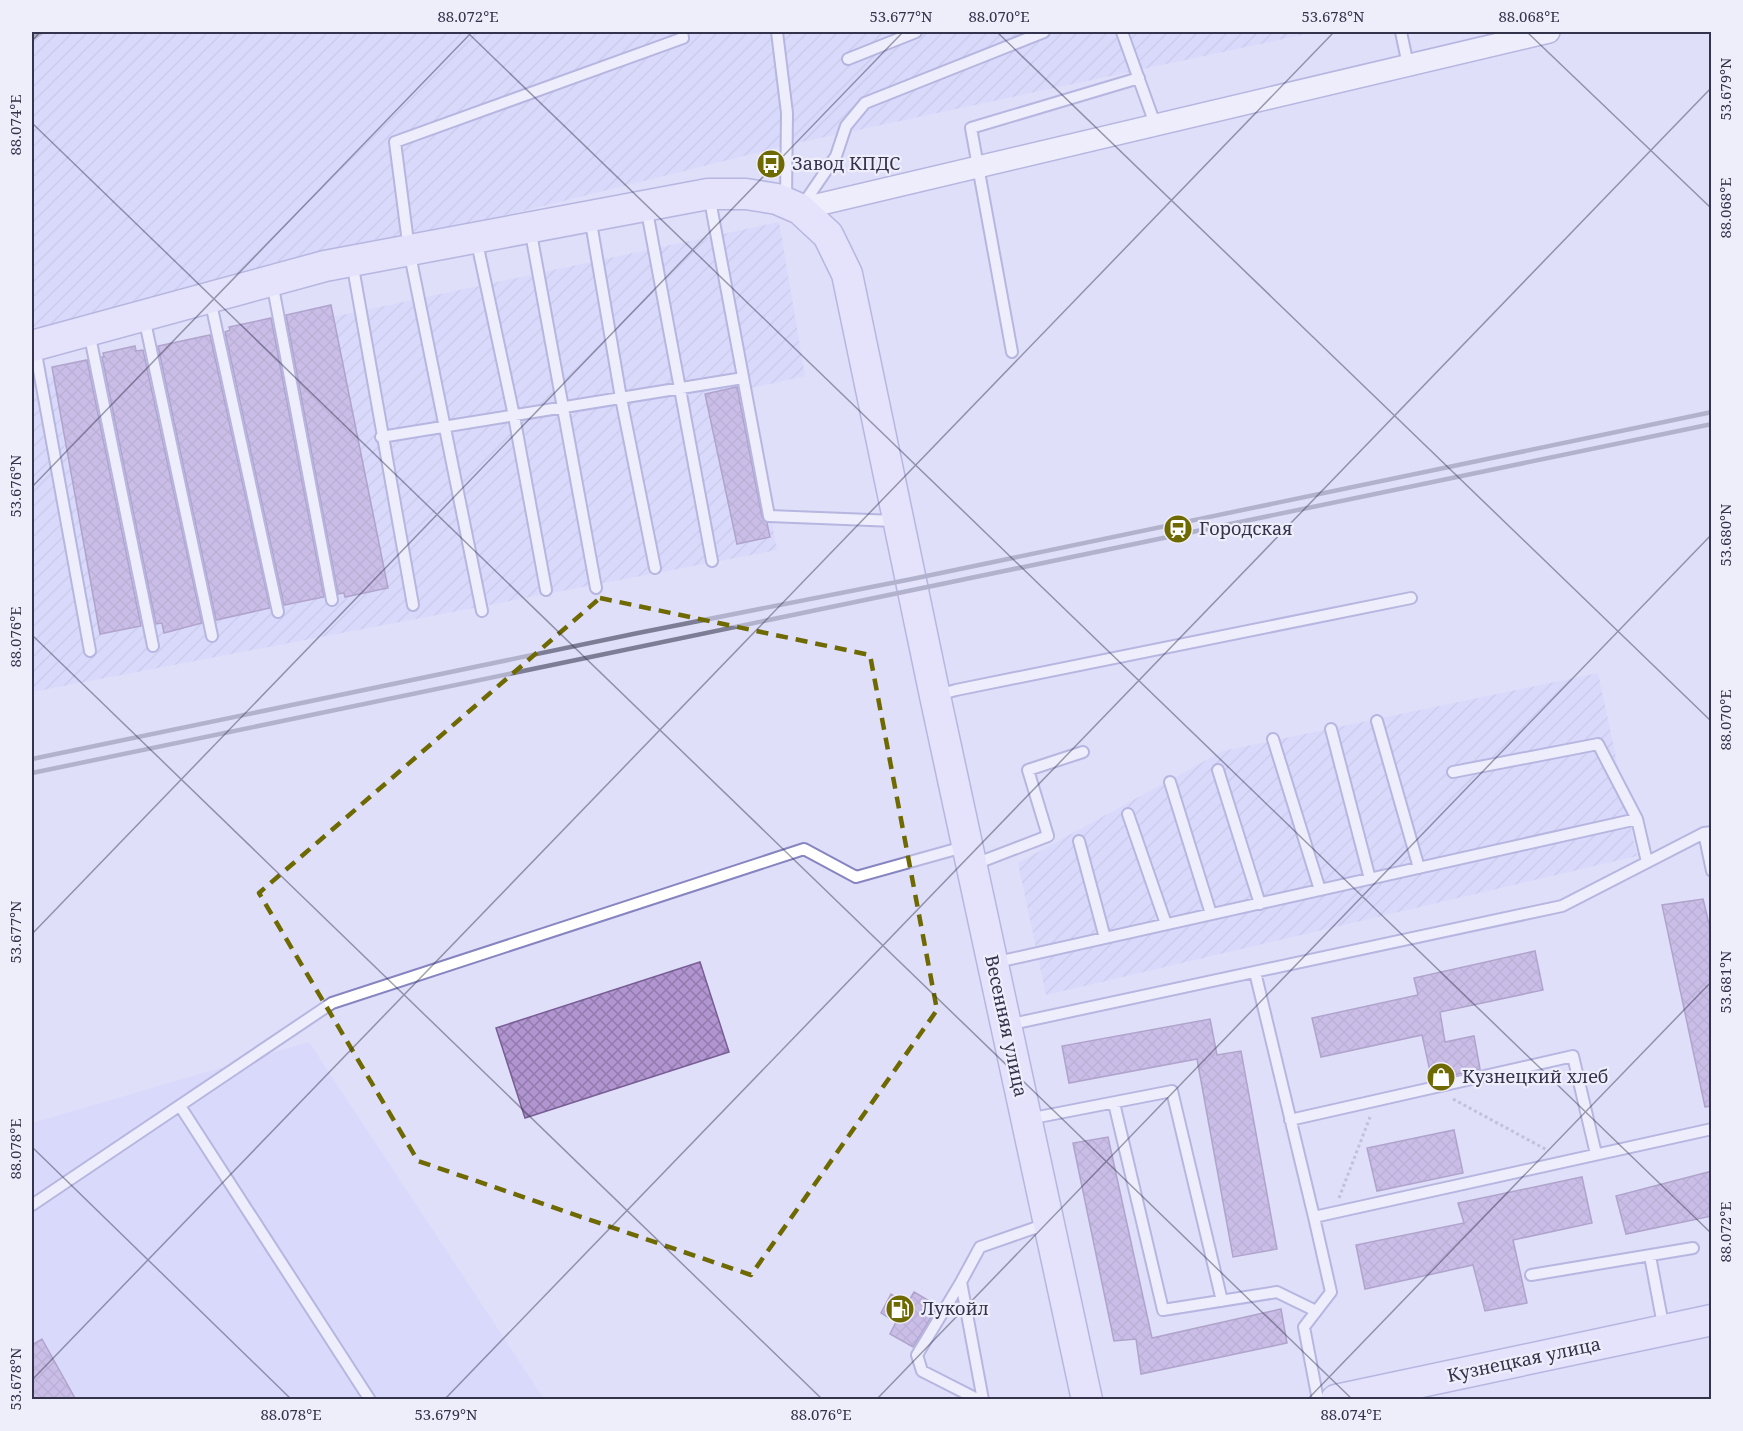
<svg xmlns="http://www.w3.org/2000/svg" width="1743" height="1431" viewBox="0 0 1743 1431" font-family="'Noto Serif',serif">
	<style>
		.built { fill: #d3d3fe }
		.industrial { fill: url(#industrial-furrows) }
		.building { fill: url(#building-cross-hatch); stroke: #785e95; stroke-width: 1.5 }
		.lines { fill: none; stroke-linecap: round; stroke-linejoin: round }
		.lane-casing { stroke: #8785c1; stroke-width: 14 }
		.street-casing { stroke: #8785c1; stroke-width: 24 }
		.secondary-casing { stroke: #8785c1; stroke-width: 33 }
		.path { stroke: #9f9eb8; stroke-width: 3; stroke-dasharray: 3 3; stroke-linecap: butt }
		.lane { stroke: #fff; stroke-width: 10 }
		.street { stroke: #fff; stroke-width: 21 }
		.secondary { stroke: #eae9fc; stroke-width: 30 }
		.rail { stroke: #7d7d96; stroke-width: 4.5 }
		.marked { fill: none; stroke: #6f6901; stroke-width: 4.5; stroke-dasharray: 12 8; stroke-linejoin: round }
		.ticks { fill: none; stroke: #34334c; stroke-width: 1.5; stroke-opacity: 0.45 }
		.labels { text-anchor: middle; stroke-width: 4.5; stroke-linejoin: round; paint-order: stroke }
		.poi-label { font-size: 18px; fill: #34334c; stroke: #eeeefb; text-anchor: start }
		.street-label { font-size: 18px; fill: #34334c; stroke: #eeeefb }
		.neatline { fill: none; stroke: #34334c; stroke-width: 2 }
		.ticks-label { font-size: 15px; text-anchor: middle; fill: #34334c }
	</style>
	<defs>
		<pattern id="industrial-furrows" width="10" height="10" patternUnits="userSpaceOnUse" patternTransform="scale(1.5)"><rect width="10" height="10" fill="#d3d3fe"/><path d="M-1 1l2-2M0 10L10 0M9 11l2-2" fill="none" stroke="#b6b6db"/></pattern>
		<pattern id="building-cross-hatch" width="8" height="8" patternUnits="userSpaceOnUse" patternTransform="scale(1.5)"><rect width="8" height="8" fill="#b195d0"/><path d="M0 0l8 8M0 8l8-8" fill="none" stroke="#917aab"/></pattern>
	</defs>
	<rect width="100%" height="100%" fill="#dfdff9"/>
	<path class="built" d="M 309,1042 L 544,1399 L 32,1400 L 32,1123 Z"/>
	<path class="industrial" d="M 32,32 L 1316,32 L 792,144 L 32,333 Z
		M 779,222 L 805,376 L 747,389 L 777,550 L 32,692 L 32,381 Z
		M 1598,673 L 1637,856 L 1046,995 L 1018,863 L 1223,751 Z"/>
	<path class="building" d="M 331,305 L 388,588 L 345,597 L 344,593 L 338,594 L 286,315 Z
		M 271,318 L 324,597 L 284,605 L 225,332 L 230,330 L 229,327 Z
		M 210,335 L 270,608 L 216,620 L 158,346 Z
		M 135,346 L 136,351 L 143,350 L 202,623 L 164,633 L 162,623 L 156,624 L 102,357 L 104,357 L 103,353 Z
		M 87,360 L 141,626 L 100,634 L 52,367 Z
		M 737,387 L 762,517 L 767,523 L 770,537 L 737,544 L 705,394 Z
		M 1703,899 L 1712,936 L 1712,1106 L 1705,1107 L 1662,905 Z
		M 1535,951 L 1543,990 L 1440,1012 L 1445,1042 L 1474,1036 L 1480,1069 L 1432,1080 L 1422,1035 L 1321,1057 L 1312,1018 L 1418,995 L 1414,978 Z
		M 700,962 L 729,1052 L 525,1118 L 496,1028 Z
		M 1210,1019 L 1217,1055 L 1241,1051 L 1277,1249 L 1233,1257 L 1197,1059 L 1069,1083 L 1062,1046 Z
		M 1454,1130 L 1463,1173 L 1377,1191 L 1367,1148 Z
		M 1108,1137 L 1152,1338 L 1281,1309 L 1287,1343 L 1141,1374 L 1136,1339 L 1114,1341 L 1073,1143 Z
		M 1712,1171 L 1712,1216 L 1626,1234 L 1616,1196 Z
		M 1582,1177 L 1592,1223 L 1513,1240 L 1527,1303 L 1485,1311 L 1473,1265 L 1365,1289 L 1356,1245 L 1464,1223 L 1458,1203 Z
		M 914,1292 L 938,1306 L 913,1347 L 890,1334 L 896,1322 L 881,1313 L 891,1294 L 907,1304 Z
		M 42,1339 L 76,1400 L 32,1400 L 32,1345 Z"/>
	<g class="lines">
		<g class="lane-casing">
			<path id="lane" d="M 777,32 L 787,113 L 786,199
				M 1122,32 L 1155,124
				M 1401,32 L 1408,65
				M 848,59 L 916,32
				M 709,195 L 769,516 L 895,521
				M 646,206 L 712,561
				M 802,206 L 836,156 L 846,126 L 865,103 L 1044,32
				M 590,217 L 621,398 L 655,568
				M 530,228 L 596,588
				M 476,238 L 514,416 L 546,590
				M 352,262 L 413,605
				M 272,282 L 332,600
				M 210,299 L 278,612
				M 144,317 L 212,636
				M 89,332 L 153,646
				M 35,348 L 90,651
				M 1012,352 L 971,128 L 1139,78
				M 381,437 L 743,378
				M 482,611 L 409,250 L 395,142 L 683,38 L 682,32
				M 938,695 L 956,690 L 1411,598
				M 1377,721 L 1419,868
				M 1331,729 L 1370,879
				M 1273,739 L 1320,890
				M 1218,770 L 1260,904
				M 1453,772 L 1598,744 L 1637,819 L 1647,862
				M 1170,782 L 1211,914
				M 1128,814 L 1166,924
				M 1704,833 L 1712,871
				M 1079,841 L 1105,938
				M 975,864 L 1048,836 L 1028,770 L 1083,752
				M 993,963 L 1637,819
				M 1255,972 L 1314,1217
				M 1007,1025 L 1562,906 L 1704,833 L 1712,832
				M 1114,1103 L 1163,1310 L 1277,1292 L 1316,1311
				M 180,1106 L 370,1400
				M 1028,1119 L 1172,1091 L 1222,1301
				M 1290,1120 L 1573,1056 L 1596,1154
				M 32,1205 L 332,1003 L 804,849 L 856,877 L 967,846
				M 1650,1256 L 1664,1330
				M 1531,1275 L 1693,1248
				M 961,1282 L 917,1355 L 922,1371 L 979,1400
				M 983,1400 L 961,1282 L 980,1247 L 1046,1224
				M 1318,1400 L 1304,1327 L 1331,1292 L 1314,1217 L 1712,1129"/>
		</g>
		<g class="street-casing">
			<path id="street" d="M 800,209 L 1549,32"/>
		</g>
		<g class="secondary-casing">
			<path id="secondary" d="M 32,346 L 325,266 L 708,194 L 746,194 L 777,199 L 800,209 L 828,235 L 847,274 L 935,696 L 1087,1400
				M 1336,1400 L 1712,1320"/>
		</g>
		<path class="path" d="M 1453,1099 L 1547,1150
			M 1339,1198 L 1370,1117"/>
		<use href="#lane" class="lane"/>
		<use href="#street" class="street"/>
		<use href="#secondary" class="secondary"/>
		<path class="rail" d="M 32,38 L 42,32
			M 32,759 L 638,633 L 912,579 L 1712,412
			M 32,773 L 1712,424"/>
	</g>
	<path d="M0 0H1743V1431H0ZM 600,598 L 870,655 L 937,1010 L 751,1275 L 418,1161 L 259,893 Z" fill="#dfdff9" fill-opacity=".55" fill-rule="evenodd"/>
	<path class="marked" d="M 600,598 L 870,655 L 937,1010 L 751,1275 L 418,1161 L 259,893 Z"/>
	<path class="ticks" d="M 467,32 L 1712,1234M 997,32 L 1712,722M 1527,32 L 1712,209M 32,41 L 40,32M 32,123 L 1353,1400M 32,487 L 472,32M 32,635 L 823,1400M 32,934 L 903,32M 32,1147 L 292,1400M 32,1380 L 1334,32M 444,1400 L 1712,87M 876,1400 L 1712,534M 1307,1400 L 1712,981"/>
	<defs>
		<g id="bus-disc" transform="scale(1.5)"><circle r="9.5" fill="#6f6901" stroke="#eeeefb"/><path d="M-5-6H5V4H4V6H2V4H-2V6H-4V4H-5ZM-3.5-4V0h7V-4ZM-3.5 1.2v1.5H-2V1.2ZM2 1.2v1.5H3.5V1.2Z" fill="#fff"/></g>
		<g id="station-disc" transform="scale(1.5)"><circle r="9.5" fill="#6f6901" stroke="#eeeefb"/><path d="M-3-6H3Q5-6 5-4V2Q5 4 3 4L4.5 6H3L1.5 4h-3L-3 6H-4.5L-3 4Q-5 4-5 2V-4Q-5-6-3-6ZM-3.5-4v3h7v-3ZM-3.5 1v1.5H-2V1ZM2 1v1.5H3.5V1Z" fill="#fff"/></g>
		<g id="shop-disc" transform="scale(1.5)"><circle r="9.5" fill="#6f6901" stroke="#eeeefb"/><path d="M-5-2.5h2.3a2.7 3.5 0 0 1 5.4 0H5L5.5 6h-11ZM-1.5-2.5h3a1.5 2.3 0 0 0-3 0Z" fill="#fff"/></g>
		<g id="fuel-disc" transform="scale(1.5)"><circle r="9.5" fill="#6f6901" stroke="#eeeefb"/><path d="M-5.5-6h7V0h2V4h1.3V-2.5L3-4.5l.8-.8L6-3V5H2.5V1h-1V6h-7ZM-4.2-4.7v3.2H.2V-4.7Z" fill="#fff"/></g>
	</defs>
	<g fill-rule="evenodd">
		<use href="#bus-disc" x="771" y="164"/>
		<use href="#station-disc" x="1178" y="529"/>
		<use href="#shop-disc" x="1441" y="1077"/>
		<use href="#fuel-disc" x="900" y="1309"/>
	</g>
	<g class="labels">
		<g class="poi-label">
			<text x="792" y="170">Завод КПДС</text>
			<text x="1199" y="535">Городская</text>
			<text x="1462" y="1083">Кузнецкий хлеб</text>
			<text x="921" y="1315">Лукойл</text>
		</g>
		<g class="street-label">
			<text transform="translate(1006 1026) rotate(78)" y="6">Весенняя улица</text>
			<text transform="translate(1524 1360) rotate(-12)" y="6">Кузнецкая улица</text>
		</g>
	</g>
	<rect width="1743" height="1431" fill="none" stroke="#eeeefb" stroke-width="66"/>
	<rect x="33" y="33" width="1677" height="1365" class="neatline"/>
	<g class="ticks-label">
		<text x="468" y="22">88.072°E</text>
		<text x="901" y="22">53.677°N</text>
		<text x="999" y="22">88.070°E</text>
		<text x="1333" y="22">53.678°N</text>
		<text x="1529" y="22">88.068°E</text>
		<text transform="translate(1726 89) rotate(-90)" y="5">53.679°N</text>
		<text transform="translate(16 125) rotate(-90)" y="5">88.074°E</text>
		<text transform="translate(1726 208) rotate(-90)" y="5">88.068°E</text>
		<text transform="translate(16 486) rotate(-90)" y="5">53.676°N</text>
		<text transform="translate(1726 535) rotate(-90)" y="5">53.680°N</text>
		<text transform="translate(16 637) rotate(-90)" y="5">88.076°E</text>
		<text transform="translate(1726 720) rotate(-90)" y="5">88.070°E</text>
		<text transform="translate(16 932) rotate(-90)" y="5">53.677°N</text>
		<text transform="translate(1726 982) rotate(-90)" y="5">53.681°N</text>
		<text transform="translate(16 1149) rotate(-90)" y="5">88.078°E</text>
		<text transform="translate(1726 1232) rotate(-90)" y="5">88.072°E</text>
		<text transform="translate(16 1379) rotate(-90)" y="5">53.678°N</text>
		<text x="291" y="1420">88.078°E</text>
		<text x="446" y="1420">53.679°N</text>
		<text x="821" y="1420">88.076°E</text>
		<text x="1351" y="1420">88.074°E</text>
	</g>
</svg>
